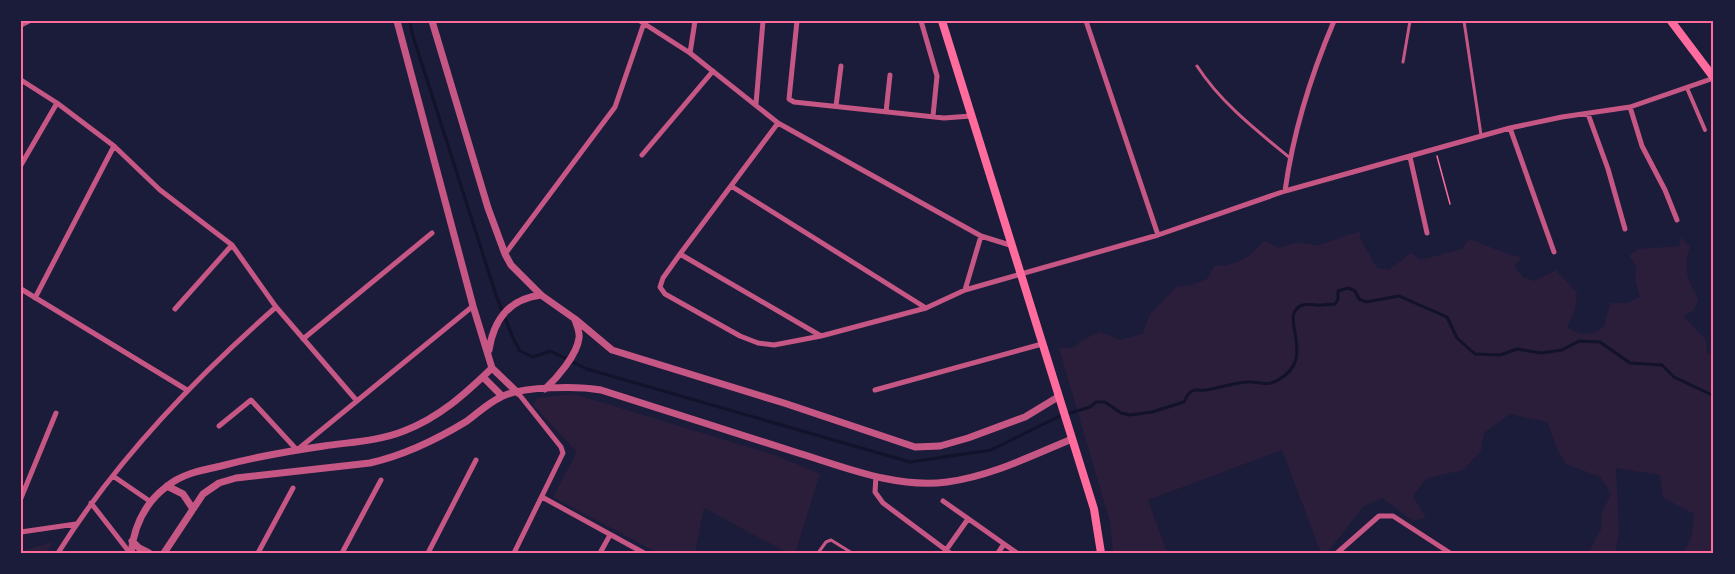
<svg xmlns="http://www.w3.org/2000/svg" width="1735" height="574" viewBox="0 0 1735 574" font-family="Jost,sans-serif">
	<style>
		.green { fill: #2a1e3b }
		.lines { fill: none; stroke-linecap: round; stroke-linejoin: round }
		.stream { stroke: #12122b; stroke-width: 3 }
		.path { stroke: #ff6b9d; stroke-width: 1.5 }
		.service { stroke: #c65784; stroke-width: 3 }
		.pedestrian { stroke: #c65784; stroke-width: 4 }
		.minor { stroke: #c65784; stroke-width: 5 }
		.tertiary { stroke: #c65784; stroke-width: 7 }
		.secondary { stroke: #ff6b9d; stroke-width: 8 }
		.neatline { fill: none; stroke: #ff6b9d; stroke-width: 2 }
	</style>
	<rect width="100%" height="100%" fill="#1b1b3a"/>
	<path class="green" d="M 1360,232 L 1360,238 L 1377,268 L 1389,270 L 1411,253 L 1420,260 L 1462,249 L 1469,239 C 1488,245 1502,254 1522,257 L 1514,266 L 1523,277 L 1534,281 L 1556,270 L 1577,293 L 1575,310 L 1567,327 C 1580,337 1592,335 1604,327 L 1610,303 L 1627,303 L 1640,297 L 1635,280 L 1636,265 L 1629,256 L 1638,249 L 1679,246 L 1681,237 L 1690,247 C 1683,269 1687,280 1699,299 L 1693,311 L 1683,316 L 1706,340 L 1707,353 L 1714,355 L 1714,553 L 1684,553 L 1692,535 L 1694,514 L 1663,498 L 1660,475 L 1616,468 L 1619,533 L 1615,553 L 1588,553 L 1601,529 L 1602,512 L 1611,494 L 1600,477 L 1566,464 L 1558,451 L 1547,422 L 1510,414 L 1484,433 L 1481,451 L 1463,470 L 1427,478 L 1413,496 L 1426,518 L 1413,521 L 1382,498 L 1363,507 L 1327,553 L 1321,553 L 1282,450 L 1148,500 L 1167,553 L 1113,553 L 1110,522 L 1059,348 L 1072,348 L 1082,340 L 1100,332 L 1121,340 L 1143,333 L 1150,314 L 1176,287 L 1191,285 L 1207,279 L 1214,266 C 1238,266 1248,258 1264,241 L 1279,248 C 1285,246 1292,243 1298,243 C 1305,243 1312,246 1318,245 C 1332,241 1345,235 1360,232 Z
		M 574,394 L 775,455 L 820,474 L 795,553 L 788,553 L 704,508 L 695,553 L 658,553 L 553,497 L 577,452 L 533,405 L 537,398 Z
		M 53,542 L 46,553 L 21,553 L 21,551 Z"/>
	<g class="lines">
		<path class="stream" d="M 410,21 L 412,33 L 496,295 L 513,338 L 520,351 L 533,357 L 550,351 L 587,369 L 910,462 L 991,450 L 1060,416 L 1090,407 L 1096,402 L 1105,402 L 1121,413 L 1130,415 L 1152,412 L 1184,402 C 1186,398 1187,394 1192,391 C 1196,389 1201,391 1206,390 C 1219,388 1233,383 1247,382 C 1259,381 1267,387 1278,380 C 1320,357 1275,314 1303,305 C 1309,303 1315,306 1321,305 C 1326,305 1330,304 1335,304 L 1338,299 L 1338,291 L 1348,288 L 1355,291 L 1359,299 L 1366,302 L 1399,296 L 1447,317 L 1457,338 L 1475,354 L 1500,355 L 1517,349 L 1541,353 L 1562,350 L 1579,341 L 1600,342 L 1630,363 L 1662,365 L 1674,377 L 1714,396"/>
		<path class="path" d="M 1437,156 L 1450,204"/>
		<path class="service" d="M 1464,21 L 1481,135
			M 1403,62 L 1410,21
			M 1197,66 C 1221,103 1256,130 1290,158
			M 818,553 L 826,542 L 831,540 L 852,553"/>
		<path class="pedestrian" d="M 1687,88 L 1705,130"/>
		<path class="minor" d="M 640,21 L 690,53 L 778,123 L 981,236 L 1013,246
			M 797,21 L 789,99 L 794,102 L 944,118 L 971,116
			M 921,21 L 937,76 L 933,116
			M 1086,21 L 1158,235
			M 21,25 L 29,21
			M 690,53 L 695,21
			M 21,80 L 57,103 L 114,146 L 160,190 L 232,245 L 276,307 L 357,401
			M 756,104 L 763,21
			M 836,106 L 841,66
			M 1630,107 L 1642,146 L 1665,190 L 1677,220
			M 886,112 L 890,75
			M 1588,114 L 1608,169 L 1625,229
			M 778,123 L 680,254 L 663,278 L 660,287 L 665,294 L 740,336 L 758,343 L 774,345 L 821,336 L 926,308 L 965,290 L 1158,235 L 1285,191 L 1510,128 L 1562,117 L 1630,107 L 1714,78
			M 1510,128 L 1554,252
			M 642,155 L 713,71
			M 1410,157 L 1427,233
			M 21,165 L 57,103
			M 731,186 L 926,308
			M 1285,191 C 1293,133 1311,75 1334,21
			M 505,254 L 615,107 L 644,23
			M 680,254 L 821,336
			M 21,289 L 187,390
			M 965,290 L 981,236
			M 35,298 L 114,146
			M 175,309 L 232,245
			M 303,339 L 432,233
			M 875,390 L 1042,344
			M 219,426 L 251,400 L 297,450 L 473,306
			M 113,476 L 151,502
			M 876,476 L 875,492 L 883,503 L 950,553
			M 542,497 L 644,553
			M 21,498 L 56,413
			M 943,501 L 1017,553
			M 91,503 L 130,553
			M 21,532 L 76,524
			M 58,553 C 116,460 194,379 276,307
			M 258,553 L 293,488
			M 342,553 L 381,480
			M 428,553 L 476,460
			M 514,553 L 563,453 L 561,447 L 518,393
			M 600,553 L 610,535
			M 944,553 L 968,519
			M 998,553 L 1004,544
			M 1337,553 L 1379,516 L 1393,516 L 1450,553"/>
		<path class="tertiary" d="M 397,21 L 473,306 L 492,368 L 518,393
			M 432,21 L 488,208 L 505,254 L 511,265 L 541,295 L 575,319 L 612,350 L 784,403 L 915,447 L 940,446 L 968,438 L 1025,417 L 1058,397
			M 489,350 C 494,319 509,299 541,295
			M 483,377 L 502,396
			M 545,389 C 557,378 577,355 579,338 C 580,332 577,326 575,320
			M 167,486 L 183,494 L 193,509
			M 132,541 L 139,548 L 149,553
			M 131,553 C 134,527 145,503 166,487 C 181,474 202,470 221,466 C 255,457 289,451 324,446 C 351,442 379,441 404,431 C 440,417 465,394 492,368
			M 164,553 L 203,494 L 219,483 L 236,478 L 370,463 C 405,455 436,440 467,421 C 478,413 488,403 501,397 C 522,386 578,386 601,390 C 665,410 728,431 792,451 C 842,466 895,489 947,482 C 991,476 1031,456 1072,439"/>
		<path class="secondary" d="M 942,21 L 1094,509 L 1101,553
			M 1671,21 L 1714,78"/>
	</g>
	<rect width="1735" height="574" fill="none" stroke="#1b1b3a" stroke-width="45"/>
	<rect x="22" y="22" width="1690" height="530" class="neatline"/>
</svg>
